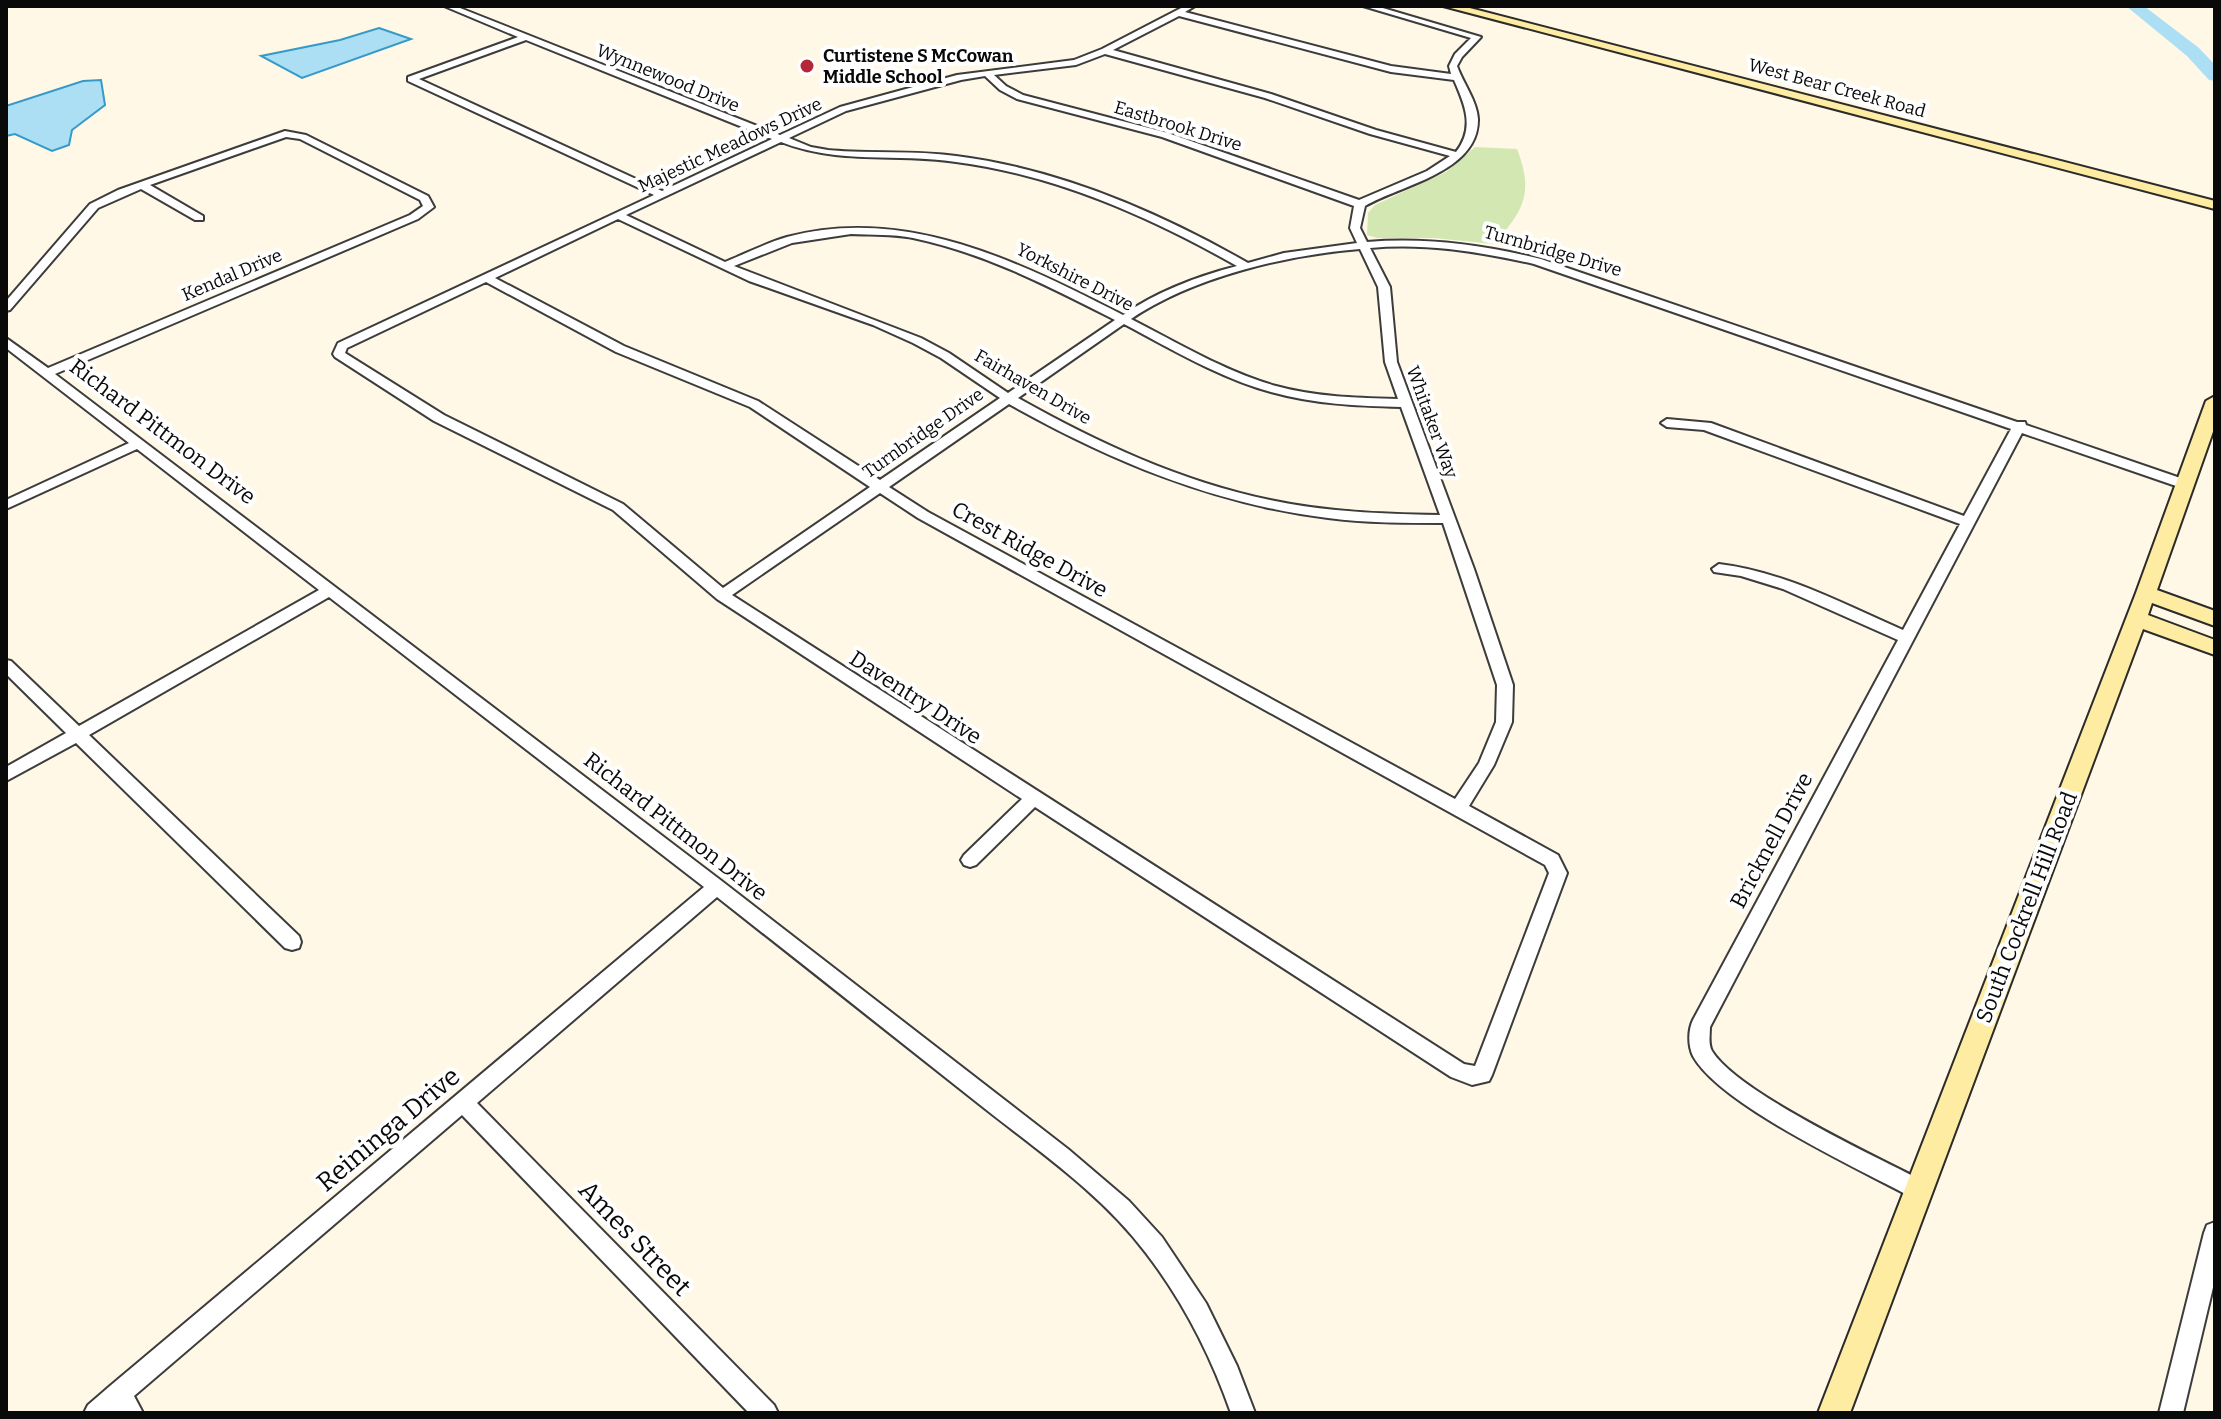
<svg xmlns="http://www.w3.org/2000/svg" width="2221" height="1419" viewBox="0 0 2221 1419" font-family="Bitter,serif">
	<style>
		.green { fill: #d2e7b2 }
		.water { fill: #addff4; stroke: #369ac9; stroke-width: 2 }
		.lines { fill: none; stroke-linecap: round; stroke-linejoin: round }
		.river { fill: #addff4; fill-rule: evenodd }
		.street-casing { stroke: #3c3c3c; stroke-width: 4 }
		.secondary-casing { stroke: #2b2b2b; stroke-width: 4 }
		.street { fill: #fff; fill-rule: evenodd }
		.secondary { fill: #fdeca2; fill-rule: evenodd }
		.poi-dot { fill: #b52638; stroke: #fff; stroke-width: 3 }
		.labels { text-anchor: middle; stroke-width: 8; stroke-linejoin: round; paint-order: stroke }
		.far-poi-label { font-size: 18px; font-weight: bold; fill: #090909; stroke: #fff; text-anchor: start }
		.far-street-label { font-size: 18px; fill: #090909; stroke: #fff }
		.street-label { font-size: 22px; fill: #090909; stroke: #fff }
		.near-street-label { font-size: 26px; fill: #090909; stroke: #fff }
	</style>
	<rect width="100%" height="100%" fill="#fff8e6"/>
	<path class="green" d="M 1475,147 L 1517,149 C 1534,193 1524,210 1494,244 L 1434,238 L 1377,238 L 1367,235 L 1368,213 L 1375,205 L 1446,172 Z"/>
	<path class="water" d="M 379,28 L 411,39 L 302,78 L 261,56 L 340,40 Z
		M 101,80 L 105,105 L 72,130 L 69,145 L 52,151 L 15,134 L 6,136 L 6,106 L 83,81 Z"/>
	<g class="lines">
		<path class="river" d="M 2126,6 L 2144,6 L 2199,48 L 2215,65 L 2215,81 L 2209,80 L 2187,56 Z"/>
		<g class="street-casing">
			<path id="street" d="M 444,6 L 455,6 L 780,135 L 840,107 L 957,75 L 1074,60 L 1102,49 L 1185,6 L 1195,6 L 1185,12 L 1391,66 L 1451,74 L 1449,66 L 1455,54 L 1471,38 L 1363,6 L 1376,6 L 1481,37 L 1462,57 L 1457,66 C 1463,83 1477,101 1478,119 C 1479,172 1401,185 1365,206 L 1360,228 L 1367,242 C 1426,237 1484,245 1541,259 L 2017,422 L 2025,422 L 2026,425 L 2189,481 L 2189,487 L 2179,487 L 2022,433 L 1710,1027 C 1710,1035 1708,1044 1712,1051 C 1738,1093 1879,1158 1927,1183 L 1930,1190 L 1927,1197 L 1919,1200 L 1911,1197 C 1859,1169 1720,1105 1693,1056 C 1688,1046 1688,1030 1693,1020 L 1898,640 L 1783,589 L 1741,576 L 1714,572 L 1712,569 L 1719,564 C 1785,572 1843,604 1903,630 L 1960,524 L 1704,430 L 1667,427 L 1661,423 L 1667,419 L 1711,423 L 1964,516 L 2011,429 L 1534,264 C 1480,252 1426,243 1370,248 L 1390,287 L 1397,362 L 1474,569 L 1513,685 L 1512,722 L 1494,765 L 1469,806 L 1558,855 L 1567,873 L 1492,1075 L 1489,1081 L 1472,1085 L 1451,1077 L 1035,807 L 976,865 L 970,867 L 964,865 L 961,860 L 964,855 L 1022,799 L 717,599 L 613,510 L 434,421 L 335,357 L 333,354 L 338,343 L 654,195 L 408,81 L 408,77 L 518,37 ZM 1179,16 L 1391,72 L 1454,80 C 1465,105 1475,128 1456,152 L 1376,130 L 1271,94 L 1113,50 ZM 526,40 L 772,139 L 662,191 L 419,79 ZM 1105,54 L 1265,98 L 1370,134 L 1450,156 L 1427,171 L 1359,200 L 1168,133 L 1023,95 L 1006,86 L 994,75 L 1076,65 ZM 985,76 L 1000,90 L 1017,99 L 1162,137 L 1354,206 L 1350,228 L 1357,243 L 1284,253 L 1248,263 C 1159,212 1059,169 956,156 C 914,150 871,154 828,150 L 811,147 L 789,138 L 846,111 L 961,80 ZM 781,142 C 839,165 896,153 956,162 C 1056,175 1150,217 1237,266 C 1198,276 1156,292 1123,315 C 1019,262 906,205 787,237 C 766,243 745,254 725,262 L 626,215 ZM 618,219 L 749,281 L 873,325 L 913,343 L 941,358 L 1000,398 L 880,480 L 758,401 L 624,346 L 495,278 ZM 851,234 C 871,235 893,234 913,238 C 985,253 1050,287 1115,320 L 1008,393 L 949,353 L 921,338 L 734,266 L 792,243 ZM 1360,249 L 1378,287 L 1385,362 L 1398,399 C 1358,398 1316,397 1276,386 C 1226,372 1178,343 1131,319 C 1193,277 1286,255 1360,249 ZM 486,282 L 616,352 L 750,407 L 870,487 L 723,588 L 623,504 L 444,415 L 345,353 L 347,348 ZM 1124,324 C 1169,348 1222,379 1271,392 C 1314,404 1357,406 1401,407 L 1440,515 C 1383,514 1326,512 1270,500 C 1180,481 1098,443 1018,398 ZM 1009,404 C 1109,460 1213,504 1328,518 C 1366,523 1405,523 1443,523 L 1497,685 L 1496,722 L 1479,763 L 1455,799 L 928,512 L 889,487 ZM 880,493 L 918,518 L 1545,865 L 1549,873 L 1475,1066 L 1464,1064 L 732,595 Z
				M 285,131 L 306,135 L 428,196 L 434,207 L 418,219 L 55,374 L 723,882 L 1068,1149 L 1129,1201 L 1162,1237 L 1206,1303 L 1237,1366 L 1255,1413 L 1231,1413 C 1211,1356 1183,1301 1146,1253 C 1102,1194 1037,1150 979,1104 C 892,1035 805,966 717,897 L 477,1103 L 774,1405 L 778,1413 L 749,1413 L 462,1115 L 134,1396 L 143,1413 L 84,1413 L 88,1405 L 110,1386 L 704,887 L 329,597 L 89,735 L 299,936 L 301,942 L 299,948 L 292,950 L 285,948 L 76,743 L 6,781 L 6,767 L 66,733 L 6,674 L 6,660 L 11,661 L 79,726 L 319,590 L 137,449 L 6,509 L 6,500 L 129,443 L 6,348 L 6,338 L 48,368 L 410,215 L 423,206 L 420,200 L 300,139 L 286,137 L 150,185 L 203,216 L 203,220 L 195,220 L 141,189 L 98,208 L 10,310 L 6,311 L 6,301 L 90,204 L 118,190 Z
				M 2215,1222 L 2215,1279 L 2183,1413 L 2159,1413 L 2204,1233 L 2207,1225 Z"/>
		</g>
		<g class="secondary-casing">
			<path id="secondary" d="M 1443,6 L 1462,6 L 2215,201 L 2215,209 Z
				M 2215,396 L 2215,426 L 2157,590 L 2215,611 L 2215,626 L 2152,603 L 2148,615 L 2215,640 L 2215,655 L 2143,629 L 1850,1413 L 1818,1413 L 2136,593 L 2206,401 Z"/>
		</g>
		<use href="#street" class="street"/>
		<use href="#secondary" class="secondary"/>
	</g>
	<circle class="poi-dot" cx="807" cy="66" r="8"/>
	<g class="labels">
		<g class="far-poi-label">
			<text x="823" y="62">Curtistene S McCowan<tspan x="823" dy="21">Middle School</tspan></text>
		</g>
		<g class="far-street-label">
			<text transform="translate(668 78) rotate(22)" y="6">Wynnewood Drive</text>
			<text transform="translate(1837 88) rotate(15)" y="6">West Bear Creek Road</text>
			<text transform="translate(1178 126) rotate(17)" y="6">Eastbrook Drive</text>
			<text transform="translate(730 145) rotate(-25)" y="6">Majestic Meadows Drive</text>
			<text transform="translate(1553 251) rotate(16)" y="6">Turnbridge Drive</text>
			<text transform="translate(232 275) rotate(-23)" y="6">Kendal Drive</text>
			<text transform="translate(1075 277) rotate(27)" y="6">Yorkshire Drive</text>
			<text transform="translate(1033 387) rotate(30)" y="6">Fairhaven Drive</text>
			<text transform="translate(1432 422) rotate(70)" y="6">Whitaker Way</text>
			<text transform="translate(923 433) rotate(-35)" y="6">Turnbridge Drive</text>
		</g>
		<g class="street-label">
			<text transform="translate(163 431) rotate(37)" y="8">Richard Pittmon Drive</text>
			<text transform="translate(1030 549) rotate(29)" y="8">Crest Ridge Drive</text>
			<text transform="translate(916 697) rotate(33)" y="8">Daventry Drive</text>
			<text transform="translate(676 826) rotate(38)" y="8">Richard Pittmon Drive</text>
			<text transform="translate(1771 840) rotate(-62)" y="8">Bricknell Drive</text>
			<text transform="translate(2026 907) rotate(-69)" y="8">South Cockrell Hill Road</text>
		</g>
		<g class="near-street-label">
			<text transform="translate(388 1129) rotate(-40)" y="9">Reininga Drive</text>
			<text transform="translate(635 1238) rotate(46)" y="9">Ames Street</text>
		</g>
	</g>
	<rect width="2221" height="1419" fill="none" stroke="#090909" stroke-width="16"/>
</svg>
